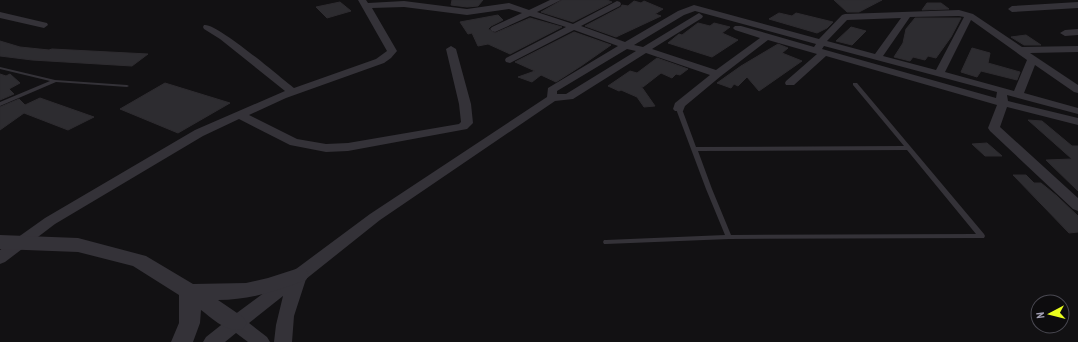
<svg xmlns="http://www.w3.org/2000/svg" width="1078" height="342" viewBox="0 0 1078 342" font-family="'PT Sans Narrow',sans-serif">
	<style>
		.building { fill: #2d2c30; stroke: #2d2b2f }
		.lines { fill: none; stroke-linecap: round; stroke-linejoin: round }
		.service { fill: #343238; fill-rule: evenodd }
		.minor { fill: #343238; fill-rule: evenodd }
		.tertiary { fill: #343238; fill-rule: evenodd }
	</style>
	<rect width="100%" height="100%" fill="#121113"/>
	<path class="building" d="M 452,0 L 483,0 L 478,6 L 467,7 L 451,5 Z
		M 562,0 L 607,0 L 612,2 L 573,22 L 541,12 Z
		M 834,0 L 882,0 L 859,12 L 847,12 Z
		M 634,1 L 641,3 L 644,1 L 663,9 L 655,14 L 661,16 L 616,37 L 585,26 L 621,7 L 622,5 L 628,6 Z
		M 340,2 L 351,11 L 327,18 L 316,7 Z
		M 927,3 L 941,3 L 949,9 L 922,10 Z
		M 779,13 L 792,16 L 796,13 L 833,22 L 827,28 L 817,33 L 769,19 Z
		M 498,15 L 503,20 L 491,26 L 488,29 L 495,33 L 530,18 L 562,27 L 510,54 L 488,44 L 478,46 L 472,33 L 468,34 L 460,22 Z
		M 915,18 L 961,18 L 951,37 L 936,58 L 928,56 L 925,60 L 913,57 L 910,61 L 894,57 L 903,43 L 906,29 Z
		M 698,23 L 710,26 L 714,23 L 730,27 L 722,33 L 738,40 L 712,57 L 668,43 L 679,34 L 682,35 Z
		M 851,27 L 866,31 L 852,45 L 836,41 Z
		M 574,32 L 611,45 L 581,66 L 556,82 L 541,75 L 532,82 L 518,77 L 535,71 L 515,62 Z
		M 1026,35 L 1041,45 L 1024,45 L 1011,37 Z
		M 0,41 L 20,47 L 49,50 L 52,49 L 148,54 L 132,66 L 32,60 L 0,56 Z
		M 778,44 L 788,48 L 782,53 L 802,61 L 759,91 L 747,77 L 738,86 L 734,84 L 731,88 L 717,83 L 741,66 Z
		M 972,48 L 990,53 L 988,63 L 1020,72 L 1017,80 L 981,71 L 977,77 L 961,72 Z
		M 657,58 L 688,69 L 680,75 L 676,74 L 672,78 L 661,73 L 643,87 L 641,86 L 655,106 L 644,107 L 637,97 L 621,90 L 619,91 L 608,86 L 630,71 L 637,73 Z
		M 0,74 L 6,76 L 10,74 L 20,83 L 9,89 L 14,94 L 0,100 Z
		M 165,83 L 230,103 L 178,133 L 120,109 Z
		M 40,98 L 94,117 L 68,130 L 24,113 L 0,130 L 0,107 L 19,99 L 25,105 Z
		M 1028,120 L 1042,121 L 1072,146 L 1078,146 L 1078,191 L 1046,160 L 1072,159 Z
		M 987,143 L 1002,156 L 985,156 L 972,144 Z
		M 1013,175 L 1026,175 L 1034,183 L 1041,183 L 1057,196 L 1078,216 L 1078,232 L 1069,233 Z"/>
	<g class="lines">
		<path class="service" d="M 0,67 L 55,80 L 127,85 L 129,86 L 127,87 L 56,82 L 0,106 L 0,102 L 50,81 L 0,69 Z
			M 853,83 L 857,83 L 984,234 L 985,236 L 984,238 L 729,239 L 606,244 L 604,244 L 603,242 L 604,240 L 606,240 L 725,235 L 706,189 L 676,109 L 677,108 L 681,108 L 682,109 L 696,147 L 904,146 L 853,85 ZM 907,150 L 976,234 L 731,235 L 712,189 L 698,151 Z"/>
		<path class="minor" d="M 358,0 L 366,0 L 368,3 L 404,1 L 467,9 L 509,3 L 529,10 L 550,0 L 561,0 L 537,12 L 573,24 L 617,1 L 620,2 L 621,4 L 620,6 L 581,26 L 625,42 L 678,11 L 694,5 L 819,39 L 842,15 L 845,14 L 959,10 L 973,14 L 1022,47 L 1078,46 L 1078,52 L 1030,53 L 1078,85 L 1078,93 L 1074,92 L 1035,65 L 1024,93 L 1078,108 L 1078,114 L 1007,95 L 1008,101 L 1078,118 L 1078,125 L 1007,107 L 1000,127 L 1078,198 L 1078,211 L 1073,209 L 990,131 L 988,128 L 997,105 L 826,56 L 794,85 L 786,85 L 785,83 L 786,81 L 817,54 L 768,40 L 721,76 L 685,106 L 683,111 L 675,111 L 673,109 L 675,103 L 710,75 L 646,53 L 573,99 L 555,101 L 380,220 L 306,279 L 294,316 L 292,342 L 274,342 L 276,325 L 283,296 L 249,323 L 267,337 L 270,342 L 248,342 L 236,333 L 225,342 L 203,342 L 206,337 L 230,318 L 370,214 L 547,97 L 548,88 L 618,46 L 574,30 L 510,63 L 506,62 L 505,60 L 506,58 L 566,27 L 530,16 L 495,32 L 492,31 L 490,29 L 492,27 L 522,13 L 509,9 L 467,15 L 404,7 L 372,8 L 397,51 L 391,58 L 384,63 L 286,98 L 249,115 L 297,139 L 326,144 L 348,143 L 459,124 L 461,122 L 459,104 L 446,49 L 451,46 L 456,49 L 471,104 L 473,123 L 467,129 L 348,151 L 326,152 L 290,145 L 239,119 L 203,136 L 55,224 L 5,262 L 0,264 L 0,250 L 45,218 L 195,130 L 285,91 L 220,39 L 204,29 L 203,27 L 204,25 C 216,22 281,78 294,88 L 376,59 L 387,51 ZM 695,11 L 816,44 L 814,47 L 741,26 L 735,26 L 733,28 L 735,30 L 760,38 L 716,70 L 652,49 L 702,18 L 703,16 L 699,13 L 643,47 L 634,45 L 684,15 ZM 959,16 L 964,17 L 936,70 L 883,56 L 910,17 ZM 901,18 L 875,54 L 827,41 L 847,20 ZM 971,20 L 1027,60 L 1014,91 L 945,72 ZM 824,46 L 997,92 L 996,98 L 822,49 ZM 627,49 L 636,51 L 566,94 L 557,94 L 557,91 Z
			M 1078,2 L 1078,8 L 1012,12 L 1008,9 L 1012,6 Z
			M 0,12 L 47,23 L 48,25 L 44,28 L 0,18 Z
			M 1078,29 L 1078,35 L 1065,36 L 1060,33 L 1065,30 Z"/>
		<path class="tertiary" d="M 0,235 L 78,238 L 146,256 L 193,284 L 246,283 L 268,278 L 299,268 L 306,270 L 309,275 L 306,280 C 277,291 250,300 218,300 L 243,317 L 247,323 L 243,329 C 228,334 213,319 201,310 L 200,323 L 193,342 L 171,342 L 179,323 L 179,295 L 133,266 L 78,252 L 0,249 Z"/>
	</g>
	<g transform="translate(1050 314) rotate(263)"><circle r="19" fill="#0d0c0e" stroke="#494851"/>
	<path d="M0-3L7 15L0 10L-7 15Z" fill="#eafe1e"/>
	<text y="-6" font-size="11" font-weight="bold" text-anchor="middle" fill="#a4a1b5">N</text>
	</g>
</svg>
